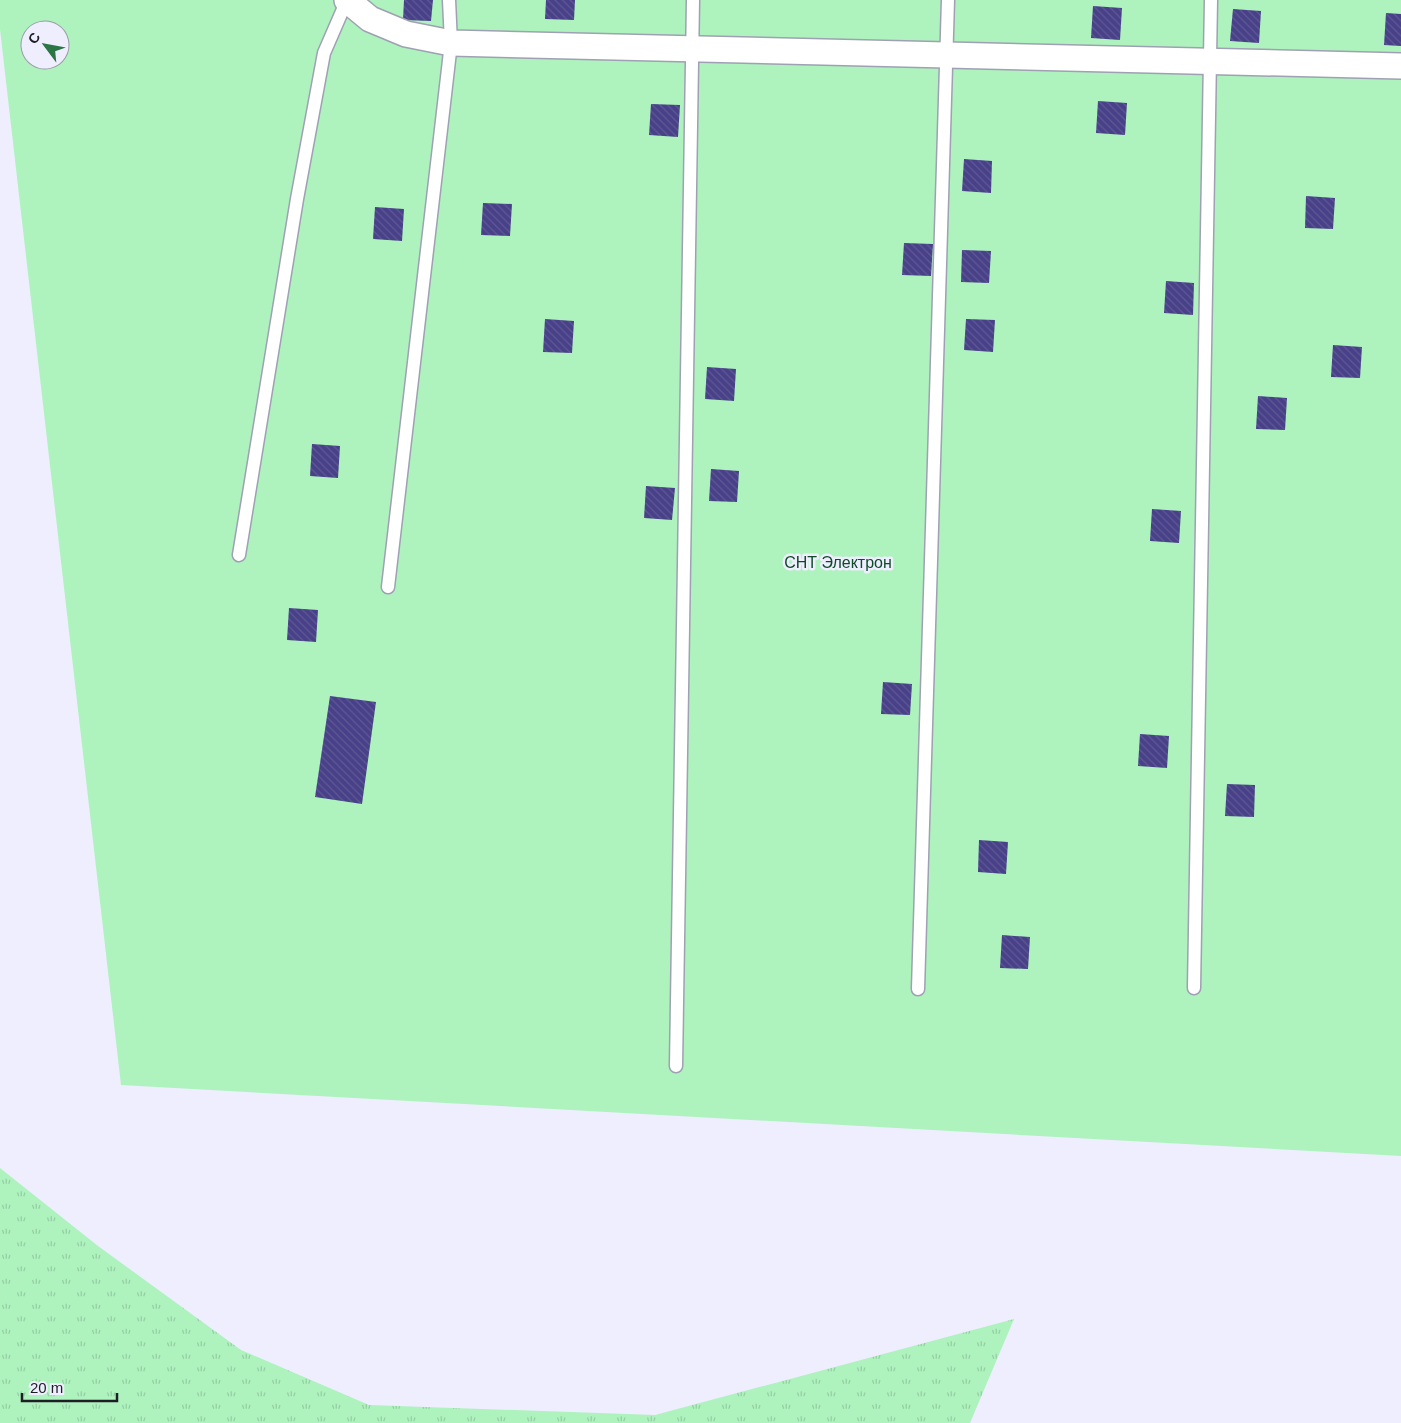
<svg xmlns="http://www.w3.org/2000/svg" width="1401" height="1423" viewBox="0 0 1401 1423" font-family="Arial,sans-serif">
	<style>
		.grass { fill: url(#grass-tufts) }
		.garden { fill: #aef2be; fill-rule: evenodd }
		.building { fill: url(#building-back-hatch) }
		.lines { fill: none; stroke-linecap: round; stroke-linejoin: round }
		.lane-casing { stroke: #9fa0b3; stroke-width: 15 }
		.street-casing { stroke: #9fa0b3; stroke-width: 28 }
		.lane { stroke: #fff; stroke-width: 12 }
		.street { stroke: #fff; stroke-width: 25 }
		.labels { text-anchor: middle; stroke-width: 5; stroke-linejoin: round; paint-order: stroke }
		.park-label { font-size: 16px; fill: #0e4b26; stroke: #eeeefe }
	</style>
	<defs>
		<pattern id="grass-tufts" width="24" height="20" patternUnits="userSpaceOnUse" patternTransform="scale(1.25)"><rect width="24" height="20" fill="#aef2be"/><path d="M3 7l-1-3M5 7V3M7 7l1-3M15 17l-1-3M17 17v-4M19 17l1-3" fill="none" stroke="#95cfa3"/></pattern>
		<pattern id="building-back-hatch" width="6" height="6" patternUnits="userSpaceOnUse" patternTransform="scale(1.25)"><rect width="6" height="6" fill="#484088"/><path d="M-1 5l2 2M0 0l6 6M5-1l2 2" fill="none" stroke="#5f5993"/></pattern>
	</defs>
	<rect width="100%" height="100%" fill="#eeeefe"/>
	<path class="grass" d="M 0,1168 L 98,1246 L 241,1350 L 369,1405 L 655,1415 L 1014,1319 L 970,1423 L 0,1423 Z"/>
	<path class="garden" d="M 0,0 L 1401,0 L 1401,1156 L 121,1085 L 0,29 ZM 30,30 L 60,30 L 60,60 L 30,60 Z"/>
	<path class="building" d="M 404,0 L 433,0 L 431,21 L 403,20 Z
		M 546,0 L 575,0 L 574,20 L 545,19 Z
		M 1093,6 L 1122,8 L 1120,40 L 1091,38 Z
		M 1233,9 L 1261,11 L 1259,43 L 1230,41 Z
		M 1386,13 L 1401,14 L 1401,46 L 1384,45 Z
		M 1098,101 L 1127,103 L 1125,135 L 1096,133 Z
		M 651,104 L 680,105 L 678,137 L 649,135 Z
		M 964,159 L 992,161 L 991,193 L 962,191 Z
		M 1306,196 L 1335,198 L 1333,229 L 1305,228 Z
		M 483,203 L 512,204 L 510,236 L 481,235 Z
		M 375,207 L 404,209 L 402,241 L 373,239 Z
		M 904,243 L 933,244 L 931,276 L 902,275 Z
		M 962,250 L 991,251 L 989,283 L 961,282 Z
		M 1166,281 L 1194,283 L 1193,315 L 1164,313 Z
		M 545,319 L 574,321 L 572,353 L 543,352 Z
		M 966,319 L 995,320 L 993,352 L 964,350 Z
		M 1333,345 L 1362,347 L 1360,378 L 1331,377 Z
		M 707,367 L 736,369 L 734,401 L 705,399 Z
		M 1258,396 L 1287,398 L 1285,430 L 1256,429 Z
		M 312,444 L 340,446 L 338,478 L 310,476 Z
		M 711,469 L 739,471 L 737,502 L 709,501 Z
		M 646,486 L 675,488 L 672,520 L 644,518 Z
		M 1152,509 L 1181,511 L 1179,543 L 1150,541 Z
		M 289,608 L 318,610 L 316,642 L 287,640 Z
		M 883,682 L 912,684 L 910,715 L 881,714 Z
		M 330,696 L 376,702 L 362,804 L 315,797 Z
		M 1140,734 L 1169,736 L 1167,768 L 1138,766 Z
		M 1227,784 L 1255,785 L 1254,817 L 1225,816 Z
		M 979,840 L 1008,842 L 1006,874 L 978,872 Z
		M 1002,935 L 1030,937 L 1028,969 L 1000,968 Z"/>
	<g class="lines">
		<g class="lane-casing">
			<path id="lane" d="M 239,555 L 297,199 L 324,53 L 347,0
				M 388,587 L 451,43 L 449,0
				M 1194,988 L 1211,0
				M 918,989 L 948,0
				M 676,1066 L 693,0"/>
		</g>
		<g class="street-casing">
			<path id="street" d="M 347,0 L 370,19 L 406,34 L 451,43 L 1401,66"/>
		</g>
		<use href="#lane" class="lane"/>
		<use href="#street" class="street"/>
	</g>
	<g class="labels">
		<g class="park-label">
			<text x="838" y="568">СНТ Электрон</text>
		</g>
	</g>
	<g transform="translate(45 45) rotate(302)"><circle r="24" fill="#eeeefe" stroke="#9b9ba7"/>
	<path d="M0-4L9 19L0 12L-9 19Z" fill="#2b7644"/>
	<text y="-8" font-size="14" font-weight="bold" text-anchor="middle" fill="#1e1e25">С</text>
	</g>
	<path d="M22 1393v8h95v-8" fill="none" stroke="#1e1e25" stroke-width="2.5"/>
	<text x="30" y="1393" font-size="15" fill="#1e1e25" stroke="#eeeefe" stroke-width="4" paint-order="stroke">20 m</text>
</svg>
